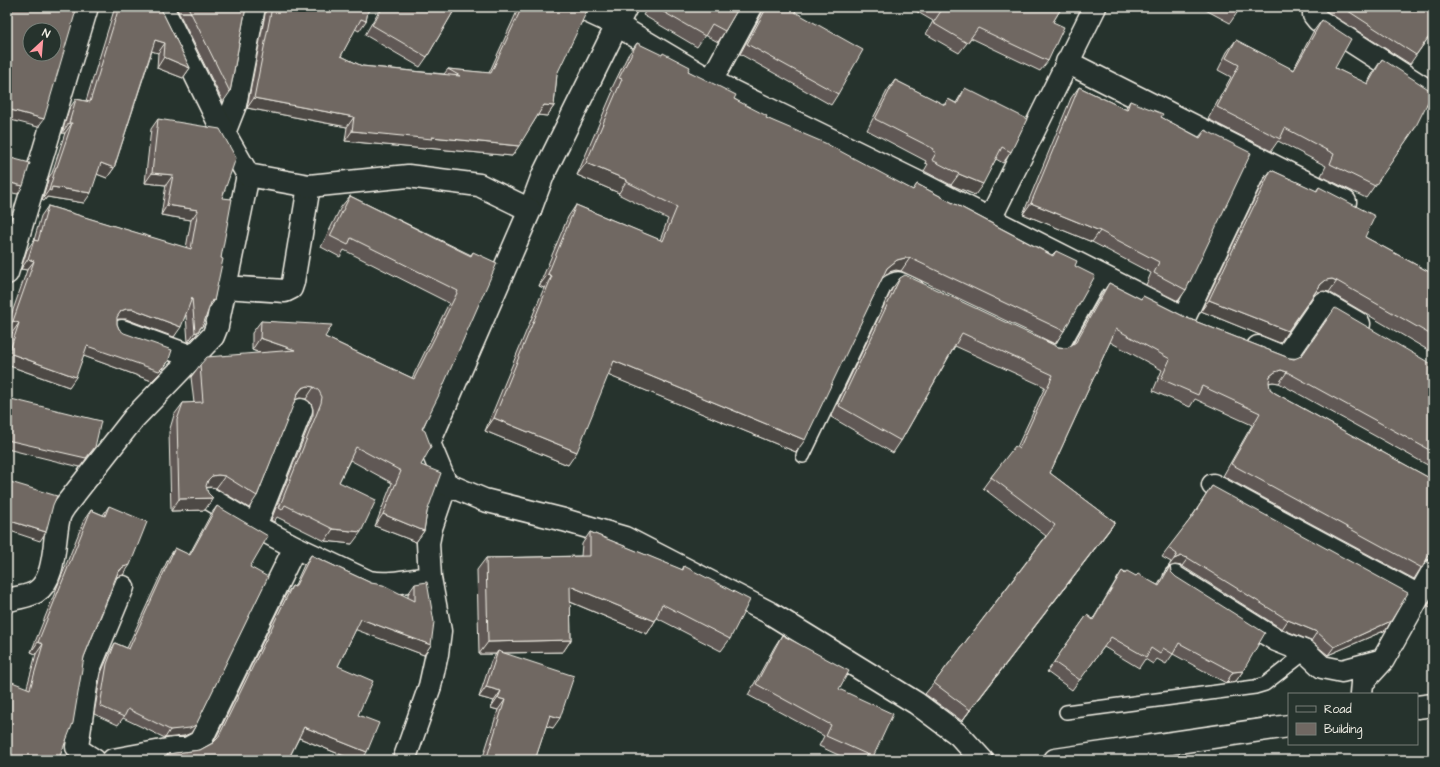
<svg xmlns="http://www.w3.org/2000/svg" width="1440" height="767" viewBox="0 0 1440 767" font-family="'Architects Daughter',sans-serif">
	<style>
		.lines { fill: none; stroke-linecap: round; stroke-linejoin: round }
		.service-casing { stroke: #f4f1e8; stroke-width: 16 }
		.minor-casing { stroke: #f4f1e8; stroke-width: 25 }
		.tertiary-casing { stroke: #f4f1e8; stroke-width: 25 }
		.service { stroke: #26332d; stroke-width: 13 }
		.minor { stroke: #26332d; stroke-width: 22 }
		.tertiary { stroke: #26332d; stroke-width: 22 }
		.wall { fill: #605954; stroke: #f4f1e8 }
		.shaded-wall { fill: #4e4945; stroke: #f4f1e8 }
		.building { fill: #706862; stroke: #f4f1e8; fill-rule: evenodd }
	</style>
	<rect width="100%" height="100%" fill="#26332d"/>
	<filter id="ink" filterUnits="userSpaceOnUse"><feTurbulence type="fractalNoise" baseFrequency=".025" numOctaves="2"/><feDisplacementMap in="SourceGraphic" scale="8" xChannelSelector="R" yChannelSelector="G"/><feConvolveMatrix kernelMatrix="1 2 1 2 8 2 1 2 1" color-interpolation-filters="sRGB"/></filter>
	<g filter="url(#ink)">
		<g class="lines">
			<g class="service-casing">
				<path id="service" d="M 1047,349 L 1057,352 L 1061,349 L 1102,276
					M 803,456 L 886,284 C 899,274 902,280 916,286
					M 1066,712 L 1255,687 L 1265,684 L 1306,652"/>
			</g>
			<g class="minor-casing">
				<path id="minor" d="M 578,7 L 617,25 L 711,81 L 923,185 L 1169,310
					M 1314,7 L 1314,15 L 1318,20 L 1433,94
					M 1067,62 L 1345,202
					M 711,81 L 751,7
					M 224,133 L 235,105 L 254,7
					M 530,210 L 543,175 L 626,7
					M 990,219 L 1095,7
					M 7,273 L 87,7
					M 225,287 L 285,291 L 291,288 L 293,282 L 309,186
					M 1184,318 L 1260,159
					M 122,331 L 193,357
					M 1258,347 L 1285,358 L 1323,303 L 1359,324
					M 1213,485 L 1419,596
					M 210,499 L 255,526 L 295,547 L 369,582 C 389,586 411,580 430,578
					M 255,526 L 301,410
					M 1175,577 L 1276,640 L 1306,652 L 1322,667 L 1342,671 L 1383,660
					M 7,601 C 16,597 28,597 36,592 C 57,579 53,538 59,517 C 60,513 63,509 65,506 L 134,418 L 213,336 L 217,326 L 248,175
					M 1361,694 L 1362,683 L 1383,660 L 1433,571
					M 94,760 L 80,751 L 77,747 L 87,679 L 89,669 L 123,587
					M 113,760 L 173,749 L 187,749 L 200,742 L 295,547
					M 404,760 L 430,686 L 437,654 L 440,631 L 430,578 L 428,543 L 431,528 L 446,484"/>
			</g>
			<g class="tertiary-casing">
				<path id="tertiary" d="M 162,7 L 224,133 L 248,175 L 309,186 L 408,176 L 479,185 L 530,210 L 429,443 L 446,484 L 484,500 L 564,520 L 625,538 L 770,613 L 916,703 L 959,735 L 982,760
					M 1417,707 L 1433,705
					M 1055,760 L 1289,726"/>
			</g>
			<use href="#service" class="service"/>
			<use href="#minor" class="minor"/>
			<use href="#tertiary" class="tertiary"/>
		</g>
		<path class="wall" d="M 115,7 L 160,7 L 190,68 L 183,78 L 157,68 L 158,53 L 152,51 L 114,168 L 107,178 L 97,174 L 84,203 L 47,197 L 44,201 L 42,200 L 49,177 L 52,173 L 65,133 L 62,133 L 69,109 L 76,99 L 86,101 Z
			M 176,7 L 246,7 L 230,92 L 223,102 Z
			M 266,7 L 369,7 L 366,21 L 359,31 L 355,29 L 341,56 L 362,66 L 444,74 L 448,69 L 489,73 L 519,7 L 579,7 L 557,74 L 554,106 L 547,116 L 538,115 L 512,156 L 426,148 L 425,149 L 345,141 L 347,127 L 247,108 L 266,9 Z
			M 381,7 L 456,7 L 427,57 L 420,67 L 365,35 Z
			M 648,7 L 739,7 L 725,31 L 718,42 L 705,35 L 697,47 L 643,15 Z
			M 763,7 L 798,7 L 795,12 L 838,94 L 831,105 L 740,54 L 762,13 Z
			M 909,7 L 1062,7 L 1053,22 L 1048,61 L 1040,71 L 971,38 L 959,53 L 926,34 L 933,21 Z
			M 1202,7 L 1241,7 L 1230,23 L 1202,8 Z
			M 1326,7 L 1433,7 L 1433,31 L 1410,64 L 1326,11 Z
			M 1322,20 L 1335,68 L 1367,84 L 1374,71 L 1382,59 L 1415,128 L 1366,198 L 1321,176 L 1326,166 L 1278,141 L 1271,151 L 1208,119 L 1231,77 L 1218,70 L 1227,52 L 1236,40 L 1293,70 L 1313,32 Z
			M 637,43 L 688,71 L 766,118 L 913,190 L 917,184 L 1052,255 L 1056,251 L 1075,266 L 1064,331 L 1055,344 L 901,271 L 896,270 L 889,272 L 883,277 L 796,452 L 608,375 L 568,465 L 485,431 L 544,288 L 539,286 L 568,217 L 576,205 L 660,240 L 668,219 L 618,194 L 619,193 L 577,175 L 613,91 L 611,90 L 628,55 Z
			M 895,80 L 944,105 L 948,99 L 956,103 L 965,88 L 1011,152 L 1003,163 L 996,159 L 975,195 L 951,185 L 924,171 L 928,164 L 925,163 L 926,161 L 867,130 L 887,91 Z
			M 1079,87 L 1125,109 L 1130,101 L 1199,137 L 1205,130 L 1186,290 L 1178,301 L 1146,285 L 1151,273 L 1092,242 L 1023,214 L 1071,98 Z
			M 158,119 L 222,198 L 221,258 L 214,301 L 209,308 L 196,335 L 189,342 L 188,342 L 186,315 L 174,337 L 126,319 L 119,319 L 117,320 L 117,324 L 119,329 L 161,372 L 152,381 L 84,356 L 69,387 L 7,365 L 7,348 L 12,333 L 7,331 L 7,327 L 27,270 L 21,269 L 27,250 L 34,240 L 41,216 L 48,206 L 186,248 L 191,220 L 161,215 L 166,185 L 145,183 L 151,129 Z
			M 1271,170 L 1316,191 L 1319,187 L 1365,237 L 1433,274 L 1433,353 L 1329,292 L 1324,291 L 1318,292 L 1313,296 L 1280,343 L 1201,311 L 1263,181 Z
			M 350,196 L 471,255 L 473,252 L 422,429 L 421,465 L 427,512 L 424,531 L 416,542 L 375,526 L 392,483 L 350,460 L 339,482 L 352,544 L 325,541 L 277,517 L 274,522 L 271,520 L 313,415 L 313,409 L 311,403 L 306,399 L 300,398 L 295,399 L 257,496 L 249,508 L 216,488 L 210,487 L 206,488 L 205,510 L 171,511 L 169,432 L 174,415 L 183,403 L 194,403 L 191,377 L 200,365 L 260,353 L 252,350 L 252,333 L 261,321 L 325,337 L 412,378 L 449,303 L 344,250 L 340,257 L 321,247 L 341,207 Z
			M 900,278 L 1058,347 L 1067,348 L 1073,344 L 1101,295 L 1109,283 L 1141,299 L 1143,296 L 1187,318 L 1289,358 L 1433,365 L 1433,468 L 1279,383 L 1273,382 L 1269,383 L 1270,389 L 1275,393 L 1433,480 L 1433,559 L 1426,560 L 1414,579 L 1223,476 L 1252,425 L 1195,399 L 1190,407 L 1153,391 L 1162,370 L 1110,342 L 1050,473 L 1115,522 L 1107,533 L 962,721 L 925,694 L 934,683 L 1046,536 L 983,488 L 991,477 L 1017,447 L 1045,387 L 955,346 L 901,441 L 893,453 L 831,417 L 892,289 Z
			M 1212,486 L 1391,621 L 1386,630 L 1328,655 L 1311,641 L 1282,629 L 1182,566 L 1175,565 L 1170,566 L 1171,572 L 1243,671 L 1236,681 L 1226,683 L 1173,654 L 1166,664 L 1157,659 L 1153,664 L 1145,659 L 1139,668 L 1104,647 L 1072,690 L 1047,672 L 1087,615 L 1093,619 L 1115,582 L 1122,571 L 1125,573 L 1136,576 L 1158,585 L 1163,576 L 1170,567 L 1168,567 L 1171,562 L 1162,557 L 1189,521 Z
			M 109,506 L 123,575 L 117,577 L 84,657 L 60,756 L 61,759 L 7,760 L 36,654 L 31,652 L 84,520 L 91,510 L 103,515 Z
			M 217,506 L 250,567 L 196,725 L 191,733 L 184,736 L 165,738 L 123,718 L 118,725 L 94,714 L 101,673 L 110,652 L 115,643 L 127,648 L 169,557 L 175,548 L 189,555 L 211,514 Z
			M 590,532 L 682,570 L 684,566 L 730,639 L 721,651 L 657,618 L 647,634 L 570,602 L 571,640 L 563,652 L 504,653 L 553,728 L 546,726 L 535,760 L 482,760 L 498,710 L 491,708 L 494,701 L 479,697 L 491,661 L 496,654 L 479,654 L 477,570 L 486,558 L 581,556 L 582,544 Z
			M 311,555 L 371,583 L 408,598 L 408,594 L 415,584 L 431,645 L 424,655 L 356,629 L 338,666 L 358,715 L 362,760 L 354,760 L 299,738 L 288,760 L 163,760 L 168,754 L 200,750 L 214,742 L 285,596 L 292,586 L 294,587 L 304,565 Z
			M 1433,596 L 1433,609 L 1428,606 Z
			M 782,635 L 839,689 L 873,757 L 871,760 L 849,760 L 819,746 L 824,736 L 748,695 L 775,646 Z"/>
		<path class="shaded-wall" d="M 155,40 L 165,43 L 158,53 L 148,50 Z
			M 164,57 L 190,68 L 183,78 L 157,68 Z
			M 254,98 L 354,117 L 347,127 L 247,108 Z
			M 544,105 L 554,106 L 547,116 L 537,115 Z
			M 7,109 L 44,119 L 38,127 L 7,119 Z
			M 69,123 L 72,123 L 65,133 L 62,133 Z
			M 352,131 L 432,137 L 519,146 L 512,156 L 426,148 L 425,149 L 345,141 Z
			M 101,163 L 114,168 L 107,178 L 94,173 Z
			M 586,163 L 627,180 L 619,193 L 577,175 Z
			M 152,173 L 173,175 L 166,185 L 145,183 Z
			M 959,174 L 983,184 L 975,195 L 951,185 Z
			M 7,182 L 23,186 L 18,194 L 7,192 Z
			M 52,187 L 91,193 L 84,203 L 47,197 L 44,201 L 42,200 L 49,190 Z
			M 1031,203 L 1100,231 L 1092,242 L 1023,214 Z
			M 167,205 L 198,210 L 191,220 L 161,215 Z
			M 905,258 L 910,258 L 901,271 L 896,270 L 889,272 L 879,281 L 887,268 L 897,260 Z
			M 28,259 L 34,261 L 27,270 L 21,269 Z
			M 548,274 L 552,276 L 544,288 L 539,286 Z
			M 1332,279 L 1337,281 L 1329,292 L 1324,291 L 1318,292 L 1313,296 L 1321,284 L 1326,280 Z
			M 212,300 L 214,301 L 207,311 Z
			M 1209,300 L 1288,331 L 1280,343 L 1201,311 Z
			M 126,309 L 133,309 L 181,327 L 174,337 L 126,319 L 119,319 L 114,321 L 121,311 Z
			M 13,321 L 19,323 L 12,333 L 7,331 L 7,329 Z
			M 203,325 L 196,335 L 189,342 L 188,342 L 195,332 Z
			M 260,338 L 295,350 L 286,362 L 252,350 Z
			M 87,346 L 168,362 L 161,372 L 152,381 L 81,355 Z
			M 9,353 L 76,377 L 69,387 L 7,365 L 7,355 Z
			M 614,361 L 805,440 L 796,452 L 605,374 Z
			M 1281,370 L 1287,372 L 1279,383 L 1273,382 L 1267,383 L 1270,376 L 1275,372 Z
			M 308,386 L 314,387 L 306,399 L 300,398 L 294,400 L 290,405 L 302,388 Z
			M 494,418 L 577,452 L 568,465 L 485,431 Z
			M 7,440 L 95,447 L 80,467 L 7,449 Z
			M 218,475 L 225,476 L 216,488 L 210,487 L 204,488 L 208,480 L 212,476 Z
			M 213,498 L 205,510 L 171,511 L 179,499 Z
			M 383,514 L 424,531 L 416,542 L 375,526 Z
			M 7,520 L 46,532 L 40,541 L 7,530 Z
			M 1115,522 L 1107,533 L 962,721 L 970,710 Z
			M 333,529 L 361,532 L 352,544 L 325,541 Z
			M 1433,550 L 1433,559 L 1426,560 L 1430,553 Z
			M 1181,556 L 1188,558 L 1182,566 L 1175,565 L 1168,567 L 1174,559 Z
			M 130,565 L 123,575 L 116,577 L 111,582 L 123,567 Z
			M 570,586 L 655,621 L 647,634 L 561,598 Z
			M 361,619 L 431,645 L 424,655 L 354,629 Z
			M 1288,620 L 1317,632 L 1311,641 L 1282,629 Z
			M 1391,621 L 1386,630 L 1328,655 L 1334,647 Z
			M 571,640 L 563,652 L 497,653 L 498,651 L 496,654 L 479,654 L 488,642 Z
			M 38,642 L 43,644 L 36,654 L 31,652 Z
			M 1243,671 L 1236,681 L 1226,683 L 1233,672 Z
			M 486,687 L 501,691 L 494,701 L 479,697 Z
			M 498,698 L 505,700 L 498,710 L 491,708 Z
			M 550,715 L 560,718 L 553,728 L 543,725 Z
			M 196,725 L 191,733 L 184,736 L 165,738 L 170,730 Z
			M 304,727 L 367,752 L 362,760 L 354,760 L 297,737 Z"/>
		<path class="building" d="M 7,7 L 77,7 L 44,119 L 7,109 ZM 30,30 L 54,30 L 54,54 L 30,54 Z
			M 119,7 L 160,7 L 190,68 L 164,57 L 165,43 L 155,40 L 114,168 L 101,163 L 91,193 L 52,187 L 51,191 L 49,190 L 56,167 L 57,167 L 72,123 L 69,123 L 76,99 L 90,102 Z
			M 188,7 L 246,7 L 230,92 Z
			M 272,7 L 369,7 L 366,21 L 361,19 L 341,56 L 362,66 L 460,76 L 448,69 L 491,73 L 522,7 L 579,7 L 587,11 L 557,74 L 554,106 L 544,105 L 519,146 L 432,137 L 432,139 L 352,131 L 354,117 L 254,98 Z
			M 383,7 L 456,7 L 427,57 L 372,25 Z
			M 655,7 L 739,7 L 725,31 L 712,24 L 705,36 Z
			M 767,7 L 798,7 L 795,12 L 863,50 L 838,94 L 747,44 Z
			M 934,7 L 1062,7 L 1053,22 L 1064,27 L 1048,61 L 978,28 L 967,43 L 933,23 L 941,11 Z
			M 1232,7 L 1241,7 L 1239,11 Z
			M 1342,7 L 1433,7 L 1433,31 L 1416,55 Z
			M 1322,20 L 1351,39 L 1335,68 L 1368,84 L 1382,59 L 1433,92 L 1415,128 L 1375,186 L 1330,164 L 1334,154 L 1285,128 L 1280,139 L 1217,107 L 1239,65 L 1226,58 L 1236,40 L 1294,70 Z
			M 637,43 L 662,55 L 663,53 L 690,67 L 688,71 L 736,95 L 734,99 L 767,116 L 766,118 L 825,143 L 913,190 L 917,184 L 1053,256 L 1056,251 L 1077,261 L 1075,266 L 1095,276 L 1064,331 L 910,258 L 905,258 L 897,260 L 887,268 L 805,440 L 614,361 L 577,452 L 494,418 L 552,276 L 548,274 L 576,205 L 663,241 L 677,207 L 627,182 L 627,180 L 586,163 L 622,79 L 619,78 Z
			M 895,80 L 945,105 L 948,99 L 957,104 L 965,88 L 1027,119 L 1011,152 L 1002,147 L 983,184 L 959,174 L 932,160 L 936,153 L 933,151 L 934,149 L 875,119 Z
			M 1079,87 L 1127,110 L 1130,101 L 1163,114 L 1161,117 L 1200,138 L 1205,130 L 1251,153 L 1186,290 L 1154,273 L 1159,262 L 1100,231 L 1031,203 Z
			M 158,119 L 220,129 L 236,158 L 222,198 L 232,199 L 221,258 L 223,259 L 214,301 L 212,300 L 203,325 L 196,333 L 195,332 L 192,298 L 181,327 L 133,309 L 126,309 L 121,311 L 117,317 L 117,324 L 119,329 L 124,333 L 172,350 L 168,362 L 159,371 L 87,346 L 76,377 L 9,353 L 19,323 L 13,321 L 34,261 L 28,259 L 34,240 L 38,241 L 48,206 L 191,249 L 198,210 L 167,205 L 173,175 L 152,173 Z
			M 7,157 L 30,163 L 23,186 L 7,182 Z
			M 1271,170 L 1317,191 L 1319,187 L 1375,216 L 1365,237 L 1433,274 L 1433,336 L 1337,281 L 1332,279 L 1326,280 L 1321,284 L 1288,331 L 1209,300 Z
			M 350,196 L 471,256 L 473,252 L 497,263 L 440,393 L 422,429 L 425,431 L 431,447 L 421,465 L 441,473 L 427,512 L 424,531 L 383,514 L 401,471 L 356,447 L 339,482 L 376,500 L 361,532 L 333,529 L 285,505 L 282,510 L 279,508 L 321,403 L 322,397 L 319,391 L 314,387 L 308,386 L 302,388 L 298,393 L 257,496 L 225,476 L 218,475 L 212,476 L 208,480 L 206,486 L 208,493 L 213,498 L 179,499 L 177,420 L 183,403 L 203,402 L 200,365 L 207,357 L 295,350 L 260,338 L 261,321 L 332,325 L 325,337 L 414,379 L 458,291 L 351,238 L 348,245 L 330,236 Z
			M 7,234 L 9,235 L 7,241 Z
			M 905,275 L 1058,347 L 1067,348 L 1076,342 L 1109,283 L 1141,299 L 1143,296 L 1187,318 L 1289,358 L 1294,359 L 1299,357 L 1303,354 L 1335,308 L 1433,365 L 1433,452 L 1287,372 L 1281,370 L 1275,372 L 1270,376 L 1269,382 L 1270,389 L 1275,393 L 1433,480 L 1433,550 L 1430,553 L 1422,568 L 1231,464 L 1260,413 L 1202,386 L 1198,395 L 1161,379 L 1170,359 L 1116,329 L 1050,473 L 1115,522 L 970,710 L 934,683 L 1055,525 L 991,477 L 1015,446 L 1019,449 L 1053,375 L 962,333 L 901,441 L 839,406 L 900,278 Z
			M 7,398 L 101,421 L 95,447 L 86,458 L 7,440 Z
			M 7,481 L 57,496 L 53,505 L 46,532 L 7,520 Z
			M 1212,486 L 1408,593 L 1391,621 L 1334,647 L 1317,632 L 1288,620 L 1188,558 L 1181,556 L 1174,559 L 1177,554 L 1168,548 L 1192,517 Z
			M 109,506 L 147,522 L 130,565 L 123,567 L 118,572 L 84,657 L 73,723 L 60,756 L 62,757 L 61,759 L 64,760 L 7,760 L 7,680 L 30,689 L 43,644 L 38,642 L 91,510 L 105,516 Z
			M 217,506 L 268,536 L 250,567 L 268,577 L 196,725 L 190,728 L 170,730 L 128,709 L 124,717 L 100,706 L 107,664 L 115,643 L 129,649 L 175,548 L 190,555 Z
			M 590,532 L 683,570 L 684,566 L 750,600 L 730,639 L 662,604 L 655,621 L 570,586 L 571,640 L 488,642 L 486,558 L 590,556 Z
			M 311,555 L 371,583 L 383,585 L 415,601 L 415,584 L 427,582 L 434,622 L 431,645 L 361,619 L 338,666 L 373,681 L 358,715 L 379,723 L 367,752 L 304,727 L 288,760 L 165,760 L 168,754 L 200,750 L 213,743 L 218,738 L 292,586 L 295,587 Z
			M 1170,566 L 1171,572 L 1176,577 L 1265,633 L 1243,671 L 1233,672 L 1179,643 L 1173,654 L 1163,648 L 1160,654 L 1151,648 L 1146,657 L 1111,637 L 1080,680 L 1054,662 L 1087,615 L 1093,620 L 1122,571 L 1125,574 L 1127,571 L 1136,576 L 1138,574 L 1159,586 Z
			M 782,635 L 849,671 L 839,689 L 893,714 L 873,757 L 826,736 L 831,725 L 756,684 Z
			M 498,651 L 574,676 L 560,718 L 550,715 L 535,760 L 486,760 L 505,700 L 498,698 L 501,691 L 486,687 Z
			M 146,758 L 150,760 L 137,760 Z"/>
	</g>
	<rect width="1440" height="767" fill="none" stroke="#26332d" stroke-width="24"/>
	<rect x="12" y="12" width="1416" height="743" fill="none" stroke="#f4f1e8" stroke-width="1.5" filter="url(#ink)"/>
	<rect x="1288" y="693" width="130" height="52" fill="#26332d" stroke="#787f78"/>
	<rect x="1296" y="706" width="20" height="6" fill="#26332d" stroke="#787f78"/>
	<text x="1324" y="713" font-size="12" fill="#f4f1e8">Road</text>
	<rect x="1296" y="723" width="20" height="12" fill="#706862" stroke="#787f78"/>
	<text x="1324" y="733" font-size="12" fill="#f4f1e8">Building</text>
	<g transform="translate(42 42) rotate(26)"><circle r="19" fill="#26332d" stroke="#787f78"/>
	<path d="M0-3L7 15L0 10L-7 15Z" fill="#ff9aa2"/>
	<text y="-6" font-size="11" font-weight="bold" text-anchor="middle" fill="#f4f1e8">N</text>
	</g>
</svg>
